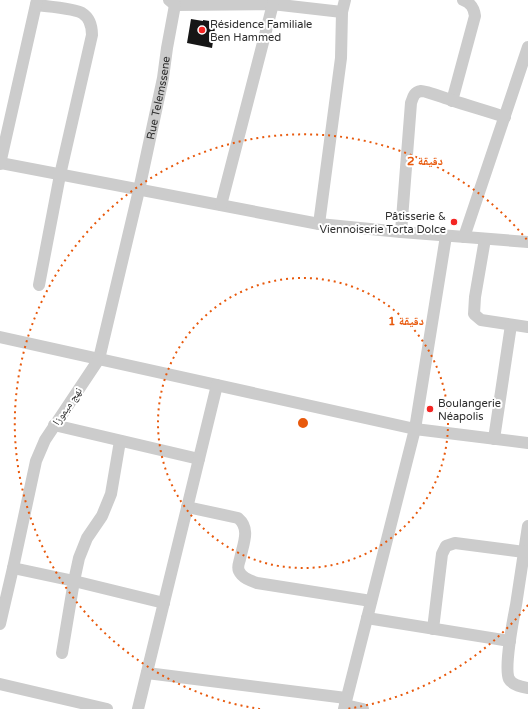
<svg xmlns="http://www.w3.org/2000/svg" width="528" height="709" viewBox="0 0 528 709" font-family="'Varela Round','Noto Naskh Arabic',sans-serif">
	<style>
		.building { fill: #161616 }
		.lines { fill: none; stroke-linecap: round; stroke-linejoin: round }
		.minor { stroke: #ccc; stroke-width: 12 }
		.ring { fill: none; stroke: #e8590c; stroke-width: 2; stroke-dasharray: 2 4 }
		.poi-dot { fill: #f42523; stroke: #fff; stroke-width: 1.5 }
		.labels { text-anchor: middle; stroke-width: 4; stroke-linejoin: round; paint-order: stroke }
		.poi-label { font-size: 11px; fill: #2f2f2f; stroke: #fff; text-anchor: start }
		.street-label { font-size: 11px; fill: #2f2f2f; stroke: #fff }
		.centre { fill: #e8590c; stroke: #fff; stroke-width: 2 }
		.ring-label { font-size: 12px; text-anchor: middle; font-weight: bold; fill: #e8590c; stroke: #fff; stroke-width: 4; stroke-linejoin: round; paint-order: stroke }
	</style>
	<rect width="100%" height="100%" fill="#fff"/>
	<path class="building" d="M 191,19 L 203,21 L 203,20 L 216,22 L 212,48 L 187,43 Z"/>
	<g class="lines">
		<g class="minor">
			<path d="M 169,0 L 175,5 L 272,4 L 342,12"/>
			<path d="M 36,5 C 46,6 75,9 82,13 C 90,18 92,27 92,35 L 60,175 L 39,285"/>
			<path d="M 452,101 L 475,16 C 474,8 471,3 463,0"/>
			<path d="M 0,163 L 319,224 L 401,232 L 528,242"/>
			<path d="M 0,164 L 37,0"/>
			<path d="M 221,205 L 274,0"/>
			<path d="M 319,224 L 341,58 L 342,12 L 345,0"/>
			<path d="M 401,232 L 411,103 C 413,97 414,92 421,91 C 427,91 444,98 451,100 C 469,106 487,111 505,117"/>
			<path d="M 464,237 L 528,47"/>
			<path d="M 485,239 L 475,297 L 474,314 L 481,320 L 528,327"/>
			<path d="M 0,337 L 415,429 L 528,443"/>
			<path d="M 54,425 L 199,459"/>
			<path d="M 494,439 L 511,325"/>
			<path d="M 187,507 L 238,518 C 251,529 243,544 240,559 C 239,563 237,567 239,571 C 242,578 251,581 257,583 L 371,601"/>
			<path d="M 528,526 C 524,552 520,579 516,605 C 513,620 504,668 509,679 C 512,685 522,687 528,688"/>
			<path d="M 13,568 L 74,581 L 164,603"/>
			<path d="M 367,618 L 510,641"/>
			<path id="s1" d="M 0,624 L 13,568 L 36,461 L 45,440 L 99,359 L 139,190 L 163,78 L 167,48 L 175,5"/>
			<path d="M 433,629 L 442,554 L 446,546 L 455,543 L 524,552"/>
			<path d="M 62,653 L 74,581 L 79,558 L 87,538 L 102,516 L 111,494 L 120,441"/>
			<path d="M 147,673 L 346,698"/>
			<path d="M 0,684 L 107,709"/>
			<path d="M 345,705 L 363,709"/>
			<path d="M 138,709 L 217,385"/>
			<path d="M 344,709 L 415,429 L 446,236"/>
		</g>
	</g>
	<g class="ring">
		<circle cx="303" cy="423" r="145"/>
		<path d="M528 605A289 289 0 0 1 346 709M260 709A289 289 0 1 1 528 241"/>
	</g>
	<g class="poi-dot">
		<circle cx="202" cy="30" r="4"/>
		<circle cx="454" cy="222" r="4"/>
		<circle cx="430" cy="409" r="4"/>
	</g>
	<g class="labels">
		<g class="poi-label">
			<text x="210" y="28">Résidence Familiale<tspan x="210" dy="13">Ben Hammed</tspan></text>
			<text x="446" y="220" text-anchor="end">Pâtisserie &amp;<tspan x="446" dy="13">Viennoiserie Torta Dolce</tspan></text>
			<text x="438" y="407">Boulangerie<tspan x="438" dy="13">Néapolis</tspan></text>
		</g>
		<g class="street-label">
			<text dy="4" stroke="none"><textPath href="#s1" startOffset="555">Rue Telemssene</textPath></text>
			<text transform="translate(67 406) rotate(-56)" y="4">نهج ميموزا</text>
		</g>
	</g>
	<circle cx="303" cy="423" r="6" class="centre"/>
	<g class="ring-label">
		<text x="425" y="165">2 دقيقة</text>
		<text x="406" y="325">1 دقيقة</text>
	</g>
</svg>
